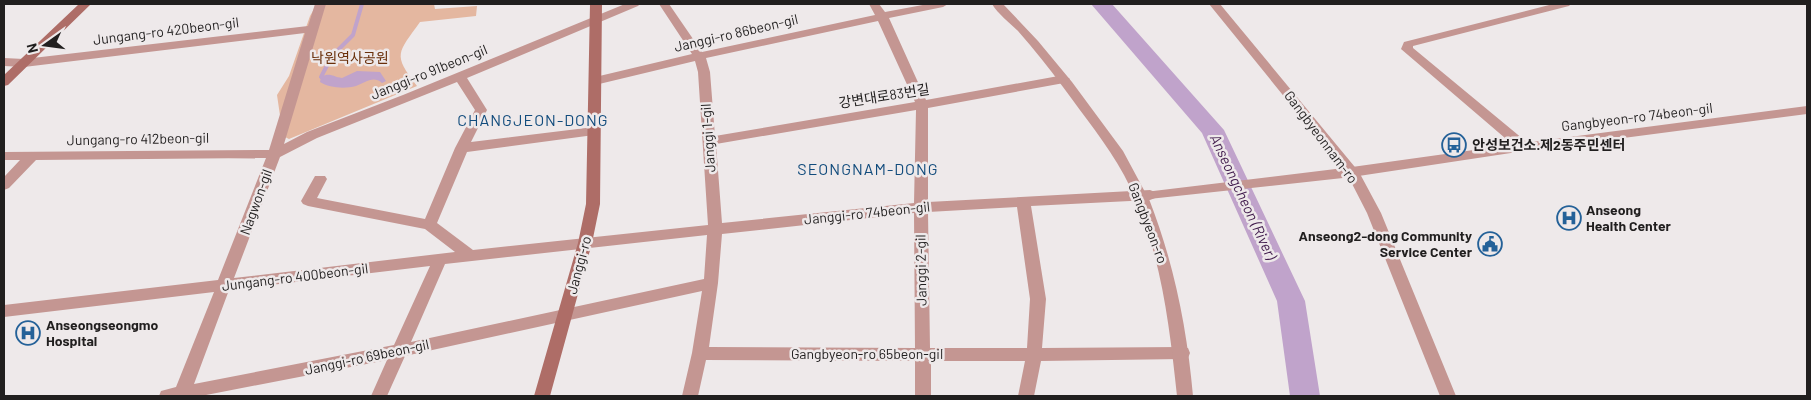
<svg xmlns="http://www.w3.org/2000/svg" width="1811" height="400" viewBox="0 0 1811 400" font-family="Barlow,'Noto Sans KR',sans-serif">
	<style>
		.green { fill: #e4b7a0 }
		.water { fill: #c0a3cb }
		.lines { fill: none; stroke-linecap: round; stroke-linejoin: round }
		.stream { stroke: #c0a3cb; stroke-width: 4 }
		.river { fill: #c0a3cb; fill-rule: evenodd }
		.minor { fill: #c49692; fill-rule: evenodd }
		.tertiary { fill: #c49692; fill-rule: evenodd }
		.secondary { fill: #ae6d67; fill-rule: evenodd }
		.labels { text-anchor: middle; stroke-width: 5; stroke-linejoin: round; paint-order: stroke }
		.street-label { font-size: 14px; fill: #211f1f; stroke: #eee9ea }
		.park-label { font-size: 14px; fill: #692f0a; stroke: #eee9ea }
		.poi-label { font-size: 14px; font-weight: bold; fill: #211f1f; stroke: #eee9ea; text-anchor: start }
		.water-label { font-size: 15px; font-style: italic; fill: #401b4c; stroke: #eee9ea }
		.quarter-label { font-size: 16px; letter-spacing: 1px; fill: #114b7c; stroke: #eee9ea }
	</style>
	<rect width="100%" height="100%" fill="#eee9ea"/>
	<path class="green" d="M 317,4 L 434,4 L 435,9 L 477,6 L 476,16 L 420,22 C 398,53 392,54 417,86 L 289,139 L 283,136 L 277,95 L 289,76 L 310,16 Z"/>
	<path class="water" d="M 357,71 L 380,72 L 386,81 L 382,83 C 373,75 365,83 356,86 C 345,89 329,88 320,82 L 321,77 C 330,72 333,77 342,78 Z"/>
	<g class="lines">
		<path class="stream" d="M 321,77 L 332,56 L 353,35 L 362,4"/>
		<path class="river" d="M 1091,4 L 1112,4 L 1224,130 L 1305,301 L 1320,396 L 1290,396 L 1277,301 L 1202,133 Z"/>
		<path class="minor" d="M 315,4 L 326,4 L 284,144 L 307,132 L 403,95 L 625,4 L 640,4 L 638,6 L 467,78 L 487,110 L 471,142 L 594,127 L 600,131 L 594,135 L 467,152 L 437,223 L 473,250 L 708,225 L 698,72 L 695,61 L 595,85 L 589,81 L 591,78 L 692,54 L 659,4 L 669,4 L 702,52 L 875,15 L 869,4 L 879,4 L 885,12 L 928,4 L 948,4 L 943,7 L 889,18 L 926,100 L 1064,75 L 1070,79 L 1064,83 L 928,108 L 928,202 L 1150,190 L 1155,192 L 1157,195 L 1155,198 L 1150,200 L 1031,206 L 1046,299 L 1042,348 L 1182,347 L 1188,348 L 1190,353 L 1188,358 L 1182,359 L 1041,361 L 1034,396 L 1018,396 L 1025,361 L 931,361 L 931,396 L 915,396 L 915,361 L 706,360 L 698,396 L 682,396 L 692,353 L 702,291 L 405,356 L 387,396 L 371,396 L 387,360 L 201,396 L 159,396 L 161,391 L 176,387 L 214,292 L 4,317 L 4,305 L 218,280 L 266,158 L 36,160 L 9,188 L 4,190 L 4,177 L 20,160 L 4,160 L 4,152 L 269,150 L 305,33 L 24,67 L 4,66 L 4,58 L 24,59 L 308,26 ZM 878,21 L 915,102 L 715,136 L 710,72 L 706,58 ZM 457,82 L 475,110 L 455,148 L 425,219 L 317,198 L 327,179 L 325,176 L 315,176 L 301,201 L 303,204 L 308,206 L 425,229 L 455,252 L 234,278 L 280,157 L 317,138 ZM 916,110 L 914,203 L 722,223 L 716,144 ZM 1017,207 L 1030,299 L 1027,348 L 930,348 L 928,212 ZM 914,213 L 915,348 L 709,347 L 718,283 L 722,234 ZM 707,235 L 704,279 L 411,342 L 445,264 ZM 430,266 L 394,345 L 194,384 L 229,290 Z
			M 1209,4 L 1220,4 L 1359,172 L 1381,213 L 1456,396 L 1440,396 L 1367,213 L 1347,174 Z
			M 1553,4 L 1571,4 L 1569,6 L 1413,46 L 1413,48 L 1529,144 L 1531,147 L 1529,150 L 1519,150 L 1401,49 L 1404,42 Z"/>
		<path class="tertiary" d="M 992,4 L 1003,4 L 1038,41 L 1072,82 L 1123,151 L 1145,192 L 1352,167 L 1524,143 L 1807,106 L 1807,114 L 1524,151 L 1352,177 L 1149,199 C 1174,263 1187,328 1193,396 L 1177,396 C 1169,321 1160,243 1124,175 C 1107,144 1084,116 1063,87 C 1049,68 1034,49 1018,31 C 1009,22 998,14 992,4 Z"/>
		<path class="secondary" d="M 79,4 L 91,4 L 8,85 L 4,86 L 4,75 Z
			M 590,4 L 602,4 L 600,204 L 592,243 L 550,396 L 534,396 L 578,243 L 586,204 Z"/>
	</g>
	<defs>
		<g id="bus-ring" transform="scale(1.25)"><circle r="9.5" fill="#eee9ea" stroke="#246198" stroke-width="1.5"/><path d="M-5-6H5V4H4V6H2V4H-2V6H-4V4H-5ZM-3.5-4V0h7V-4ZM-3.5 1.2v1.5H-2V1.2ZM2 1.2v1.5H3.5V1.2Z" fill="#246198"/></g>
		<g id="hospital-ring" transform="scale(1.25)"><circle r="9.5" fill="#eee9ea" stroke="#246198" stroke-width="1.5"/><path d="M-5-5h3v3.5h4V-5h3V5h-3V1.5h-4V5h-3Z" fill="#246198"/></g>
		<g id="civic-ring" transform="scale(1.25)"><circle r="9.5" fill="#eee9ea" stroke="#246198" stroke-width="1.5"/><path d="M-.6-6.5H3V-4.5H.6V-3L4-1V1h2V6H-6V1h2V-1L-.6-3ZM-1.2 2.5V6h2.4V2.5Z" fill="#246198"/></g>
	</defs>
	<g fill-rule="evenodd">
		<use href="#bus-ring" x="1454" y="145"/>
		<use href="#hospital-ring" x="1569" y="218"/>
		<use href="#civic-ring" x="1490" y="244"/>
		<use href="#hospital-ring" x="28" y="333"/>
	</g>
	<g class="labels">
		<g class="street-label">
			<text transform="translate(166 31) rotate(-7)" y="5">Jungang-ro 420beon-gil</text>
			<text transform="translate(736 33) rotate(-13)" y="5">Janggi-ro 86beon-gil</text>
			<text transform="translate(429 72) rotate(-22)" y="5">Janggi-ro 91beon-gil</text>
			<text transform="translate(884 96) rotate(-9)" y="5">강변대로83번길</text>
			<text transform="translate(1637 117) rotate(-7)" y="5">Gangbyeon-ro 74beon-gil</text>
			<text transform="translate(1321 137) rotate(53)" y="5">Gangbyeonnam-ro</text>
			<text transform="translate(708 138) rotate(-94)" y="5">Janggi 1-gil</text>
			<text transform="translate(138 139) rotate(-1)" y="5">Jungang-ro 412beon-gil</text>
			<text transform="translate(256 202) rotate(-70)" y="5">Nagwon-gil</text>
			<text transform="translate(867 213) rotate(-6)" y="5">Janggi-ro 74beon-gil</text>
			<text transform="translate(1148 223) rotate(69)" y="5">Gangbyeon-ro</text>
			<text transform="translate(579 265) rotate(-75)" y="5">Janggi-ro</text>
			<text transform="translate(921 270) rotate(-91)" y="5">Janggi 2-gil</text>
			<text transform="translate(295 277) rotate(-7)" y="5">Jungang-ro 400beon-gil</text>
			<text x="867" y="359">Gangbyeon-ro 65beon-gil</text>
			<text transform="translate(367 357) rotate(-12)" y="5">Janggi-ro 69beon-gil</text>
		</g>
		<g class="park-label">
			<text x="350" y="63">낙원역사공원</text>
		</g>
		<g class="poi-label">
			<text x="1472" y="150">안성보건소.제2동주민센터</text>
			<text x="1586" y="215">Anseong<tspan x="1586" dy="16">Health Center</tspan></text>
			<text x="1472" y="241" text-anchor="end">Anseong2-dong Community<tspan x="1472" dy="16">Service Center</tspan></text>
			<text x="46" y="330">Anseongseongmo<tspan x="46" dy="16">Hospital</tspan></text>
		</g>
		<g class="water-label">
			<text transform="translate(1243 197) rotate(65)" y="5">Anseongcheon (River)</text>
		</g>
		<g class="quarter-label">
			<text x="533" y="126">CHANGJEON-DONG</text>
			<text x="868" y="175">SEONGNAM-DONG</text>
		</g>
	</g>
	<rect width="1811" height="400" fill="none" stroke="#211f1f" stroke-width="10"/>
	<g transform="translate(45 45) rotate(256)" stroke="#eee9ea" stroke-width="4" paint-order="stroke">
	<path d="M0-4L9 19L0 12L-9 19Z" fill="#211f1f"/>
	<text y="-8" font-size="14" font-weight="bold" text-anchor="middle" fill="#211f1f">N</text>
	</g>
</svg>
